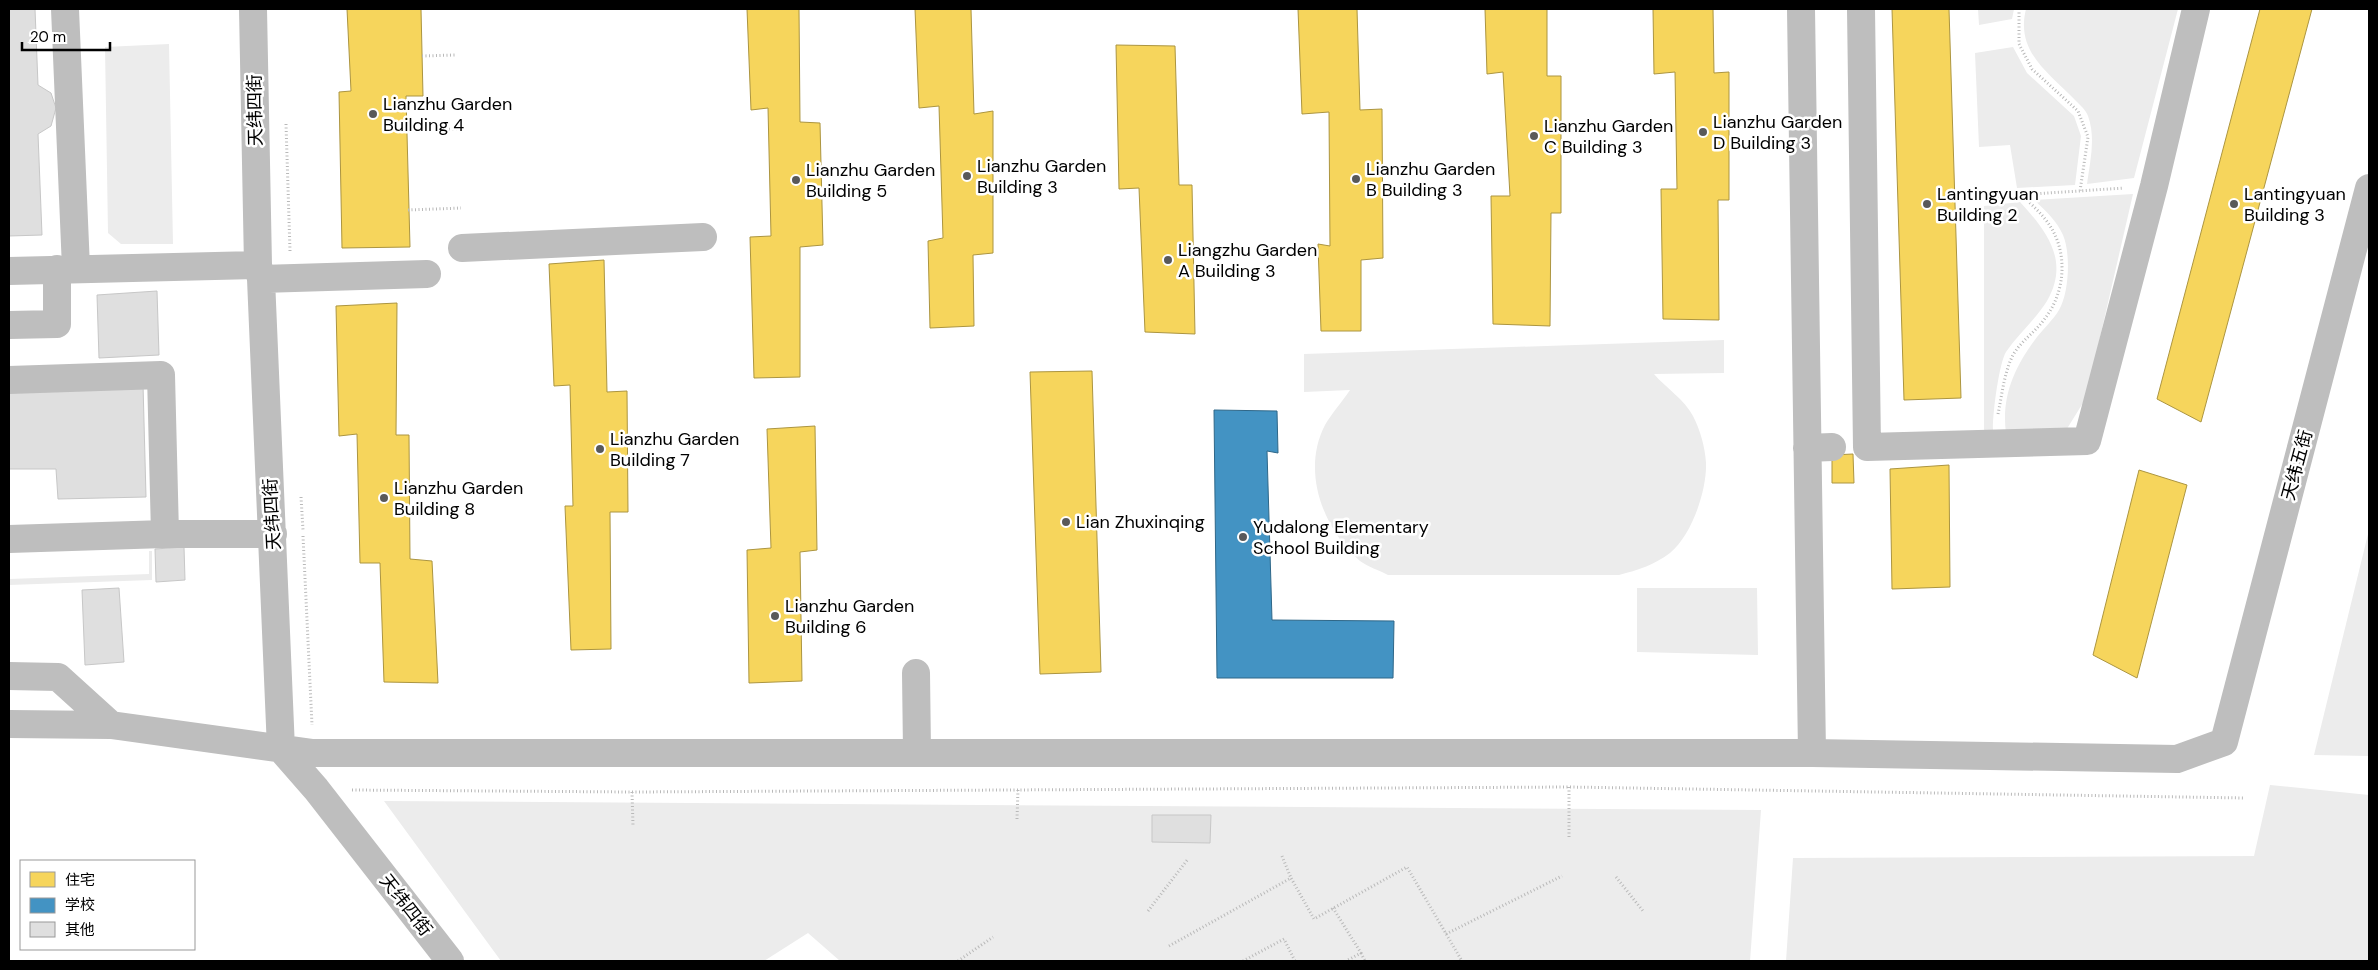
<svg xmlns="http://www.w3.org/2000/svg" width="2378" height="970" viewBox="0 0 2378 970" font-family="'DM Sans','Noto Sans SC',sans-serif">
	<style>
		.green { fill: #ececec }
		.homes { fill: #f6d55c; stroke: #ac9540 }
		.schools { fill: #4393c3; stroke: #2f6788 }
		.building { fill: #dfdfdf; stroke: #c7c7c7 }
		.lines { fill: none; stroke-linecap: round; stroke-linejoin: round }
		.path { stroke: #b9b9b9; stroke-width: 3; stroke-dasharray: 1 2.5; stroke-linecap: butt }
		.minor { stroke: #bebebe; stroke-width: 28 }
		.poi-dot { fill: #595959; stroke: #fff; stroke-width: 2 }
		.labels { text-anchor: middle; stroke-width: 5; stroke-linejoin: round; paint-order: stroke }
		.poi-label { font-size: 18px; fill: #000; stroke: #fff; text-anchor: start }
		.street-label { font-size: 18px; fill: #000; stroke: #fff }
	</style>
	<rect width="100%" height="100%" fill="#fff"/>
	<path class="green" d="M 1978,9 L 2014,9 L 2012,19 L 1979,25 Z
		M 2026,9 L 2178,9 L 2134,178 L 2087,184 C 2090,161 2096,138 2088,116 C 2086,110 2080,105 2076,101 C 2050,73 2015,53 2026,9 Z
		M 169,44 L 173,244 L 121,244 L 108,233 L 105,47 Z
		M 2013,47 L 2027,73 L 2074,116 L 2081,136 L 2075,185 L 2017,188 L 2010,145 L 1979,147 L 1975,53 Z
		M 2133,194 L 2086,398 L 2065,432 L 2006,433 C 2001,396 2015,366 2037,337 C 2044,328 2053,320 2059,310 C 2069,293 2071,254 2063,235 C 2057,221 2045,210 2034,200 Z
		M 2020,202 C 2047,231 2070,261 2047,301 C 2036,319 2018,334 2006,352 C 1999,363 1992,417 1993,431 L 1984,432 L 1984,206 Z
		M 1724,340 L 1724,373 L 1654,374 C 1665,387 1685,400 1693,416 C 1700,430 1705,446 1706,463 C 1707,490 1692,535 1670,553 C 1654,565 1638,570 1619,575 L 1388,575 C 1379,570 1368,567 1360,561 C 1323,529 1301,471 1325,425 C 1332,413 1342,402 1350,390 L 1304,392 L 1304,354 Z
		M 2369,530 L 2369,756 L 2314,755 Z
		M 149,551 L 152,551 L 152,580 L 9,585 L 9,579 L 149,574 Z
		M 1637,588 L 1757,588 L 1758,655 L 1637,652 Z
		M 2270,785 L 2369,795 L 2369,961 L 1786,961 L 1793,858 L 2254,856 Z
		M 384,801 L 1761,810 L 1750,961 L 840,961 L 808,933 L 764,961 L 501,961 Z"/>
	<path class="homes" d="M 347,9 L 421,9 L 423,96 L 406,96 L 410,247 L 342,248 L 339,92 L 351,91 Z
		M 747,9 L 799,9 L 800,122 L 820,123 L 823,245 L 800,247 L 800,377 L 754,378 L 750,237 L 771,236 L 768,108 L 751,110 Z
		M 915,9 L 971,9 L 974,114 L 993,111 L 993,253 L 973,255 L 974,326 L 930,328 L 928,241 L 943,238 L 939,106 L 919,108 Z
		M 1298,9 L 1357,9 L 1360,110 L 1382,109 L 1383,258 L 1361,260 L 1361,331 L 1321,331 L 1318,244 L 1330,246 L 1329,112 L 1302,114 Z
		M 1485,9 L 1547,9 L 1547,76 L 1561,76 L 1561,213 L 1551,213 L 1550,326 L 1493,324 L 1491,196 L 1510,196 L 1503,72 L 1487,74 Z
		M 1653,9 L 1713,9 L 1714,73 L 1729,72 L 1729,200 L 1718,200 L 1719,320 L 1663,319 L 1661,189 L 1677,189 L 1675,72 L 1654,74 Z
		M 1892,9 L 1949,9 L 1961,398 L 1904,400 Z
		M 2260,9 L 2312,9 L 2201,422 L 2157,399 Z
		M 1116,45 L 1175,46 L 1179,185 L 1192,185 L 1195,334 L 1145,332 L 1139,188 L 1119,189 Z
		M 604,260 L 607,392 L 627,391 L 628,512 L 610,512 L 611,649 L 571,650 L 565,506 L 573,506 L 570,385 L 554,386 L 549,264 Z
		M 397,303 L 396,435 L 409,435 L 410,559 L 432,561 L 438,683 L 384,682 L 380,563 L 360,563 L 357,434 L 339,436 L 336,306 Z
		M 1092,371 L 1101,672 L 1040,674 L 1030,372 Z
		M 815,426 L 817,550 L 800,552 L 802,681 L 749,683 L 747,550 L 771,548 L 767,429 Z
		M 1853,454 L 1854,483 L 1832,483 L 1832,455 Z
		M 1949,465 L 1950,587 L 1892,589 L 1890,469 Z
		M 2139,470 L 2187,485 L 2137,678 L 2093,655 Z"/>
	<path class="schools" d="M 1214,410 L 1277,411 L 1278,453 L 1267,451 L 1272,620 L 1394,621 L 1393,678 L 1217,678 Z"/>
	<path class="building" d="M 9,9 L 35,9 L 38,85 L 51,93 L 56,108 L 51,126 L 38,134 L 42,235 L 9,236 Z
		M 157,291 L 159,355 L 99,358 L 97,295 Z
		M 143,384 L 146,497 L 58,499 L 56,469 L 9,469 L 9,387 Z
		M 184,547 L 185,580 L 156,582 L 155,549 Z
		M 119,588 L 124,662 L 85,665 L 82,590 Z
		M 1152,815 L 1211,815 L 1210,843 L 1152,842 Z"/>
	<g class="lines">
		<path class="path" d="M 2019,9 L 2019,44 L 2032,69 L 2078,111 L 2088,137 L 2080,191
			M 422,56 L 455,55
			M 286,124 L 290,251
			M 407,131 L 458,129
			M 1988,197 L 2124,188
			M 408,210 L 461,208
			M 1998,414 C 2002,395 2004,373 2013,355 C 2021,341 2034,333 2043,321 C 2067,292 2069,248 2045,219 C 2038,210 2029,202 2021,195
			M 301,497 L 303,530
			M 303,536 L 312,725
			M 352,790 L 632,792 L 1569,787 L 2244,798
			M 632,792 L 633,826
			M 1017,819 L 1018,789
			M 1569,837 L 1569,787
			M 1282,856 L 1291,878
			M 1616,877 L 1643,911
			M 1333,908 L 1361,953 L 1346,961
			M 1148,911 L 1188,859
			M 1446,934 L 1562,876
			M 1169,946 L 1291,878 L 1314,919 L 1407,867 L 1462,961
			M 1361,953 L 1365,961
			M 958,961 L 993,937
			M 1243,961 L 1284,939 L 1295,961"/>
		<path class="minor" d="M 65,9 L 76,268
			M 253,9 L 258,265 L 261,279 L 281,749 L 316,789 L 450,961
			M 1801,9 L 1812,753
			M 1861,9 L 1867,447 L 2087,441 L 2154,186 L 2196,9
			M 462,248 L 703,237
			M 9,271 L 258,265
			M 261,279 L 427,274
			M 9,325 L 57,324 L 57,269
			M 9,380 L 161,375 L 165,534
			M 1807,448 L 1832,447
			M 9,539 L 165,534 L 273,534
			M 916,673 L 917,752
			M 9,676 L 58,677 L 111,725
			M 9,724 L 111,725 L 313,753 L 1812,753 L 2177,759 L 2224,742 L 2369,188"/>
	</g>
	<g class="poi-dot">
		<circle cx="373" cy="114" r="5"/>
		<circle cx="1703" cy="132" r="5"/>
		<circle cx="1534" cy="136" r="5"/>
		<circle cx="967" cy="176" r="5"/>
		<circle cx="1356" cy="179" r="5"/>
		<circle cx="796" cy="180" r="5"/>
		<circle cx="1927" cy="204" r="5"/>
		<circle cx="2234" cy="204" r="5"/>
		<circle cx="1168" cy="260" r="5"/>
		<circle cx="600" cy="449" r="5"/>
		<circle cx="384" cy="498" r="5"/>
		<circle cx="1066" cy="522" r="5"/>
		<circle cx="1243" cy="537" r="5"/>
		<circle cx="775" cy="616" r="5"/>
	</g>
	<g class="labels">
		<g class="poi-label">
			<text x="383" y="110">Lianzhu Garden<tspan x="383" dy="21">Building 4</tspan></text>
			<text x="1713" y="128">Lianzhu Garden<tspan x="1713" dy="21">D Building 3</tspan></text>
			<text x="1544" y="132">Lianzhu Garden<tspan x="1544" dy="21">C Building 3</tspan></text>
			<text x="977" y="172">Lianzhu Garden<tspan x="977" dy="21">Building 3</tspan></text>
			<text x="1366" y="175">Lianzhu Garden<tspan x="1366" dy="21">B Building 3</tspan></text>
			<text x="806" y="176">Lianzhu Garden<tspan x="806" dy="21">Building 5</tspan></text>
			<text x="1937" y="200">Lantingyuan<tspan x="1937" dy="21">Building 2</tspan></text>
			<text x="2244" y="200">Lantingyuan<tspan x="2244" dy="21">Building 3</tspan></text>
			<text x="1178" y="256">Liangzhu Garden<tspan x="1178" dy="21">A Building 3</tspan></text>
			<text x="610" y="445">Lianzhu Garden<tspan x="610" dy="21">Building 7</tspan></text>
			<text x="394" y="494">Lianzhu Garden<tspan x="394" dy="21">Building 8</tspan></text>
			<text x="1076" y="528">Lian Zhuxinqing</text>
			<text x="1253" y="533">Yudalong Elementary<tspan x="1253" dy="21">School Building</tspan></text>
			<text x="785" y="612">Lianzhu Garden<tspan x="785" dy="21">Building 6</tspan></text>
		</g>
		<g class="street-label">
			<text transform="translate(255 110) rotate(-91)" y="6">天纬四街</text>
			<text transform="translate(2297 465) rotate(-75)" y="6">天纬五街</text>
			<text transform="translate(272 514) rotate(-93)" y="6">天纬四街</text>
			<text transform="translate(406 905) rotate(52)" y="6">天纬四街</text>
		</g>
	</g>
	<rect width="2378" height="970" fill="none" stroke="#000000" stroke-width="20"/>
	<rect x="20" y="860" width="175" height="90" fill="#ffffff" stroke="#999999"/>
	<rect x="30" y="872" width="25" height="15" fill="#f6d55c" stroke="#999999"/>
	<text x="65" y="885" font-size="15" fill="#000000">住宅</text>
	<rect x="30" y="898" width="25" height="15" fill="#4393c3" stroke="#999999"/>
	<text x="65" y="910" font-size="15" fill="#000000">学校</text>
	<rect x="30" y="922" width="25" height="15" fill="#dfdfdf" stroke="#999999"/>
	<text x="65" y="935" font-size="15" fill="#000000">其他</text>
	<path d="M22 42v8h88v-8" fill="none" stroke="#000000" stroke-width="2.5"/>
	<text x="30" y="42" font-size="15" fill="#000000" stroke="#ffffff" stroke-width="4" paint-order="stroke">20 m</text>
</svg>
